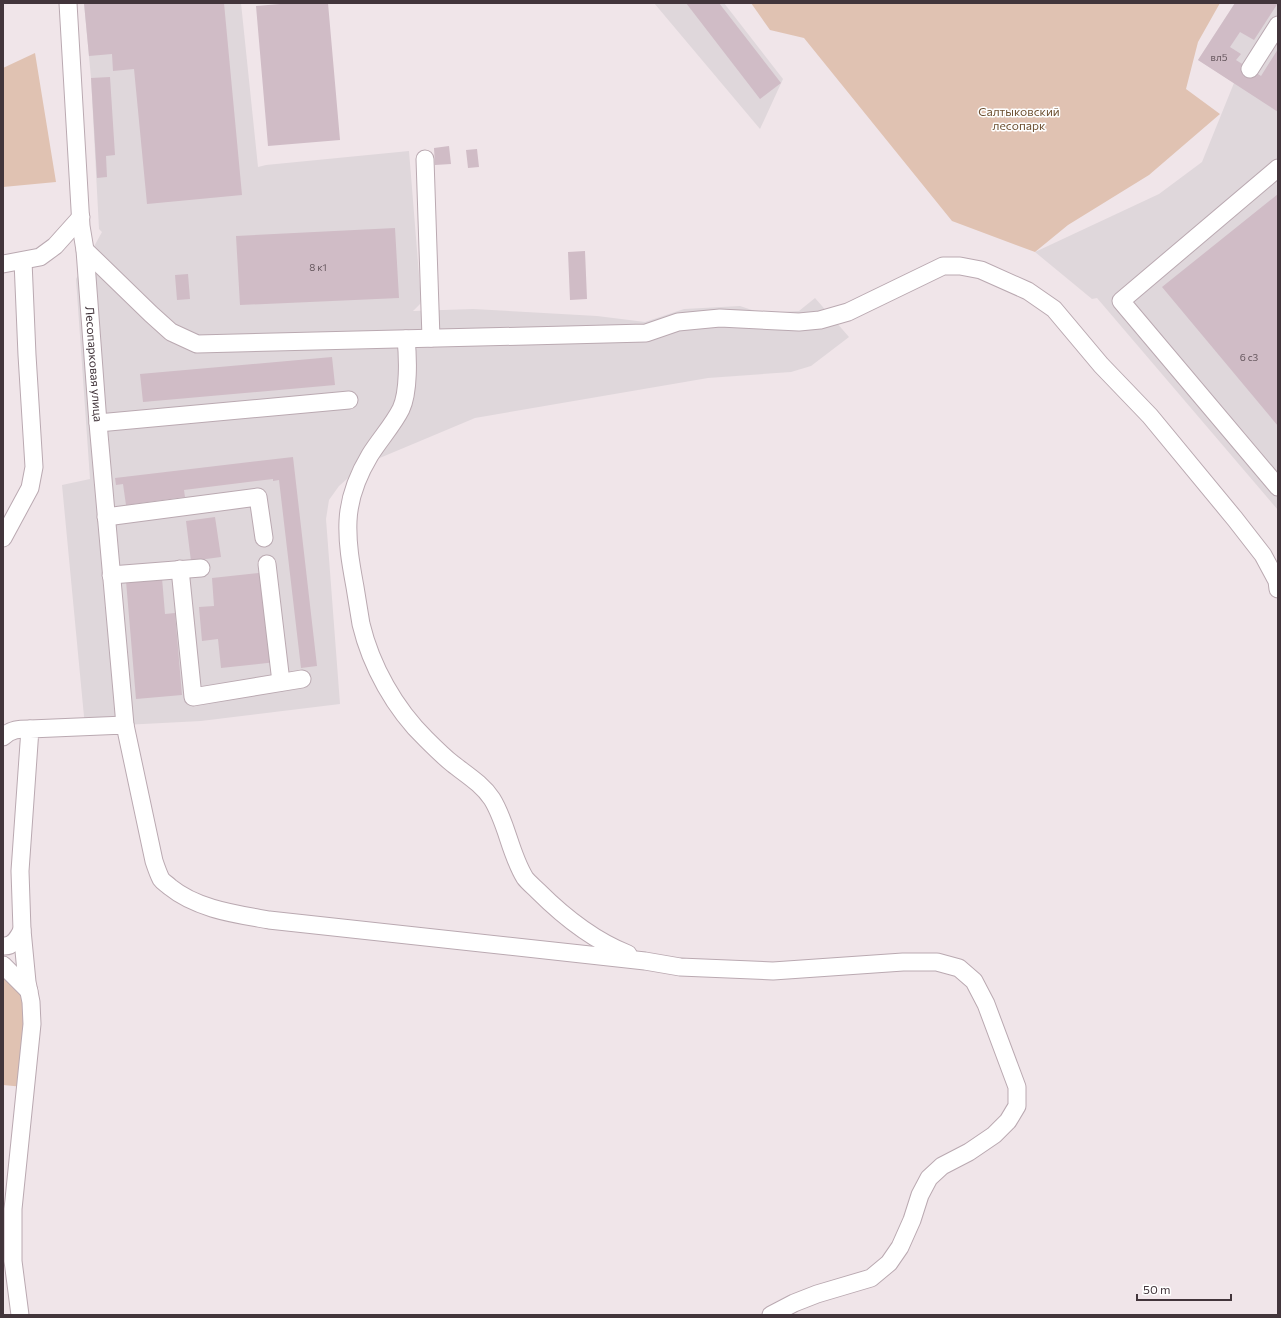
<svg xmlns="http://www.w3.org/2000/svg" width="1281" height="1318" viewBox="0 0 1281 1318" font-family="Commissioner,sans-serif">
	<style>
		.industrial { fill: #dfd7db }
		.green { fill: #e0c2b2 }
		.building { fill: #d0bcc6 }
		.lines { fill: none; stroke-linecap: round; stroke-linejoin: round }
		.minor-casing { stroke: #baa9b1; stroke-width: 19 }
		.minor { stroke: #fff; stroke-width: 17 }
		.labels { text-anchor: middle; stroke-width: 3; stroke-linejoin: round; paint-order: stroke }
		.number-label { font-size: 10px; fill: #66575e }
		.park-label { font-size: 12px; fill: #6c4f30; stroke: #fff }
		.street-label { font-size: 12px; fill: #42353b; stroke: #fff }
	</style>
	<rect width="100%" height="100%" fill="#f0e5e9"/>
	<path class="industrial" d="M 84,3 L 241,3 L 258,167 L 266,165 L 409,151 L 421,300 L 420,304 L 413,311 L 473,309 L 597,316 L 645,322 L 684,309 L 740,306 L 761,313 L 799,311 L 815,298 L 849,337 L 811,366 L 791,372 L 708,378 L 475,418 L 363,465 L 339,486 L 329,500 L 326,519 L 340,704 L 201,721 L 85,727 L 62,485 L 90,479 L 76,279 L 102,232 L 99,229 L 91,78 Z
		M 654,3 L 724,3 L 783,79 L 760,129 Z
		M 1235,3 L 1278,3 L 1278,510 L 1097,298 L 1092,299 L 1035,252 L 1159,194 L 1202,162 L 1234,83 L 1198,60 Z"/>
	<path class="green" d="M 751,3 L 1220,3 L 1198,42 L 1186,89 L 1220,114 L 1149,175 L 1068,225 L 1035,252 L 952,221 L 804,38 L 770,30 Z
		M 35,53 L 56,182 L 3,187 L 3,68 Z
		M 3,965 L 29,991 L 24,1087 L 3,1085 Z"/>
	<path class="building" d="M 84,3 L 224,3 L 242,195 L 147,204 L 134,69 L 113,71 L 112,54 L 89,56 Z
		M 292,3 L 328,3 L 340,140 L 268,146 L 256,6 Z
		M 686,3 L 719,3 L 781,83 L 760,99 Z
		M 1235,3 L 1278,3 L 1254,40 L 1240,32 L 1230,47 L 1241,54 L 1236,60 L 1261,76 L 1278,49 L 1278,112 L 1198,60 Z
		M 110,77 L 115,155 L 106,156 L 107,177 L 97,178 L 91,78 Z
		M 449,146 L 451,164 L 435,165 L 434,148 Z
		M 477,149 L 479,167 L 468,168 L 466,150 Z
		M 1278,194 L 1278,426 L 1162,287 Z
		M 395,228 L 399,298 L 240,305 L 236,236 Z
		M 585,251 L 587,299 L 570,300 L 568,252 Z
		M 188,274 L 190,299 L 177,300 L 175,275 Z
		M 332,357 L 335,385 L 143,402 L 140,374 Z
		M 293,457 L 317,666 L 301,668 L 279,480 L 273,481 L 273,479 L 184,490 L 185,497 L 126,505 L 123,484 L 116,485 L 115,478 Z
		M 215,517 L 221,557 L 191,561 L 186,521 Z
		M 267,572 L 276,662 L 221,668 L 218,639 L 202,641 L 199,607 L 214,606 L 212,578 Z
		M 162,578 L 165,614 L 175,613 L 182,695 L 136,699 L 126,581 Z"/>
	<g class="lines">
		<g class="minor-casing">
			<g id="minor">
				<path id="s1" d="M 68,3 L 81,226 L 85,250 L 98,423 L 125,725"/>
				<path d="M 1250,69 L 1278,25"/>
				<path d="M 425,159 L 431,338"/>
				<path d="M 1278,168 L 1121,301 L 1278,487"/>
				<path d="M 85,250 L 151,314 L 171,332 L 197,344 L 646,333 L 678,322 L 720,318 L 799,322 L 820,320 L 848,312 L 943,266 L 960,266 L 981,270 L 1028,291 L 1054,309 L 1101,365 L 1150,416 L 1235,519 L 1263,555 L 1277,581 L 1278,589"/>
				<path d="M 3,264 L 40,257 L 55,246 L 81,217"/>
				<path d="M 406,339 C 408,357 409,392 401,409 C 393,425 380,439 370,455 C 358,475 349,497 348,521 C 347,544 351,565 355,587 C 357,600 359,612 361,624 C 371,666 395,709 426,739 C 435,748 444,757 453,764 C 467,775 482,784 492,799 C 507,823 510,854 525,878 C 528,882 534,887 538,891 C 563,916 595,941 628,954"/>
				<path d="M 98,423 L 349,400"/>
				<path d="M 106,517 L 258,497 L 264,538"/>
				<path d="M 3,538 L 30,488 L 34,467 L 27,355 L 23,261"/>
				<path d="M 267,564 L 281,682"/>
				<path d="M 180,569 L 193,697 L 302,679"/>
				<path d="M 111,575 L 201,568"/>
				<path d="M 3,737 C 11,729 19,729 30,729"/>
				<path d="M 3,946 C 13,947 18,938 22,930"/>
				<path d="M 3,965 L 29,991"/>
				<path d="M 20,1315 L 13,1261 L 13,1209 L 32,1024 L 31,1002 L 27,982 L 22,930 L 20,871 L 30,729 L 125,725 L 154,861 C 156,867 158,873 161,879 C 163,882 167,884 170,887 C 197,909 236,914 269,920 L 645,961 L 680,967 L 773,971 L 903,962 L 937,962 L 959,968 L 974,981 L 986,1004 L 1017,1087 L 1017,1106 L 1008,1121 L 994,1135 L 969,1152 L 942,1166 L 929,1178 L 920,1195 L 912,1220 L 900,1247 L 889,1263 L 871,1278 L 817,1294 L 794,1303 L 771,1315"/>
			</g>
		</g>
		<use href="#minor" class="minor"/>
	</g>
	<g class="labels">
		<g class="number-label">
			<text x="1219" y="61">вл5</text>
			<text x="318" y="271">8 к1</text>
			<text x="1249" y="361">6 с3</text>
		</g>
		<g class="park-label">
			<text x="1019" y="116">Салтыковский<tspan x="1019" dy="14">лесопарк</tspan></text>
		</g>
		<g class="street-label">
			<text dy="4" stroke="none"><textPath href="#s1" startOffset="362">Лесопарковая улица</textPath></text>
		</g>
	</g>
	<rect width="1281" height="1318" fill="none" stroke="#42353b" stroke-width="8"/>
	<path d="M1137 1294v6h94v-6" fill="none" stroke="#42353b" stroke-width="2"/>
	<text x="1143" y="1294" font-size="12" fill="#42353b" stroke="#ffffff" stroke-width="3" paint-order="stroke">50 m</text>
</svg>
